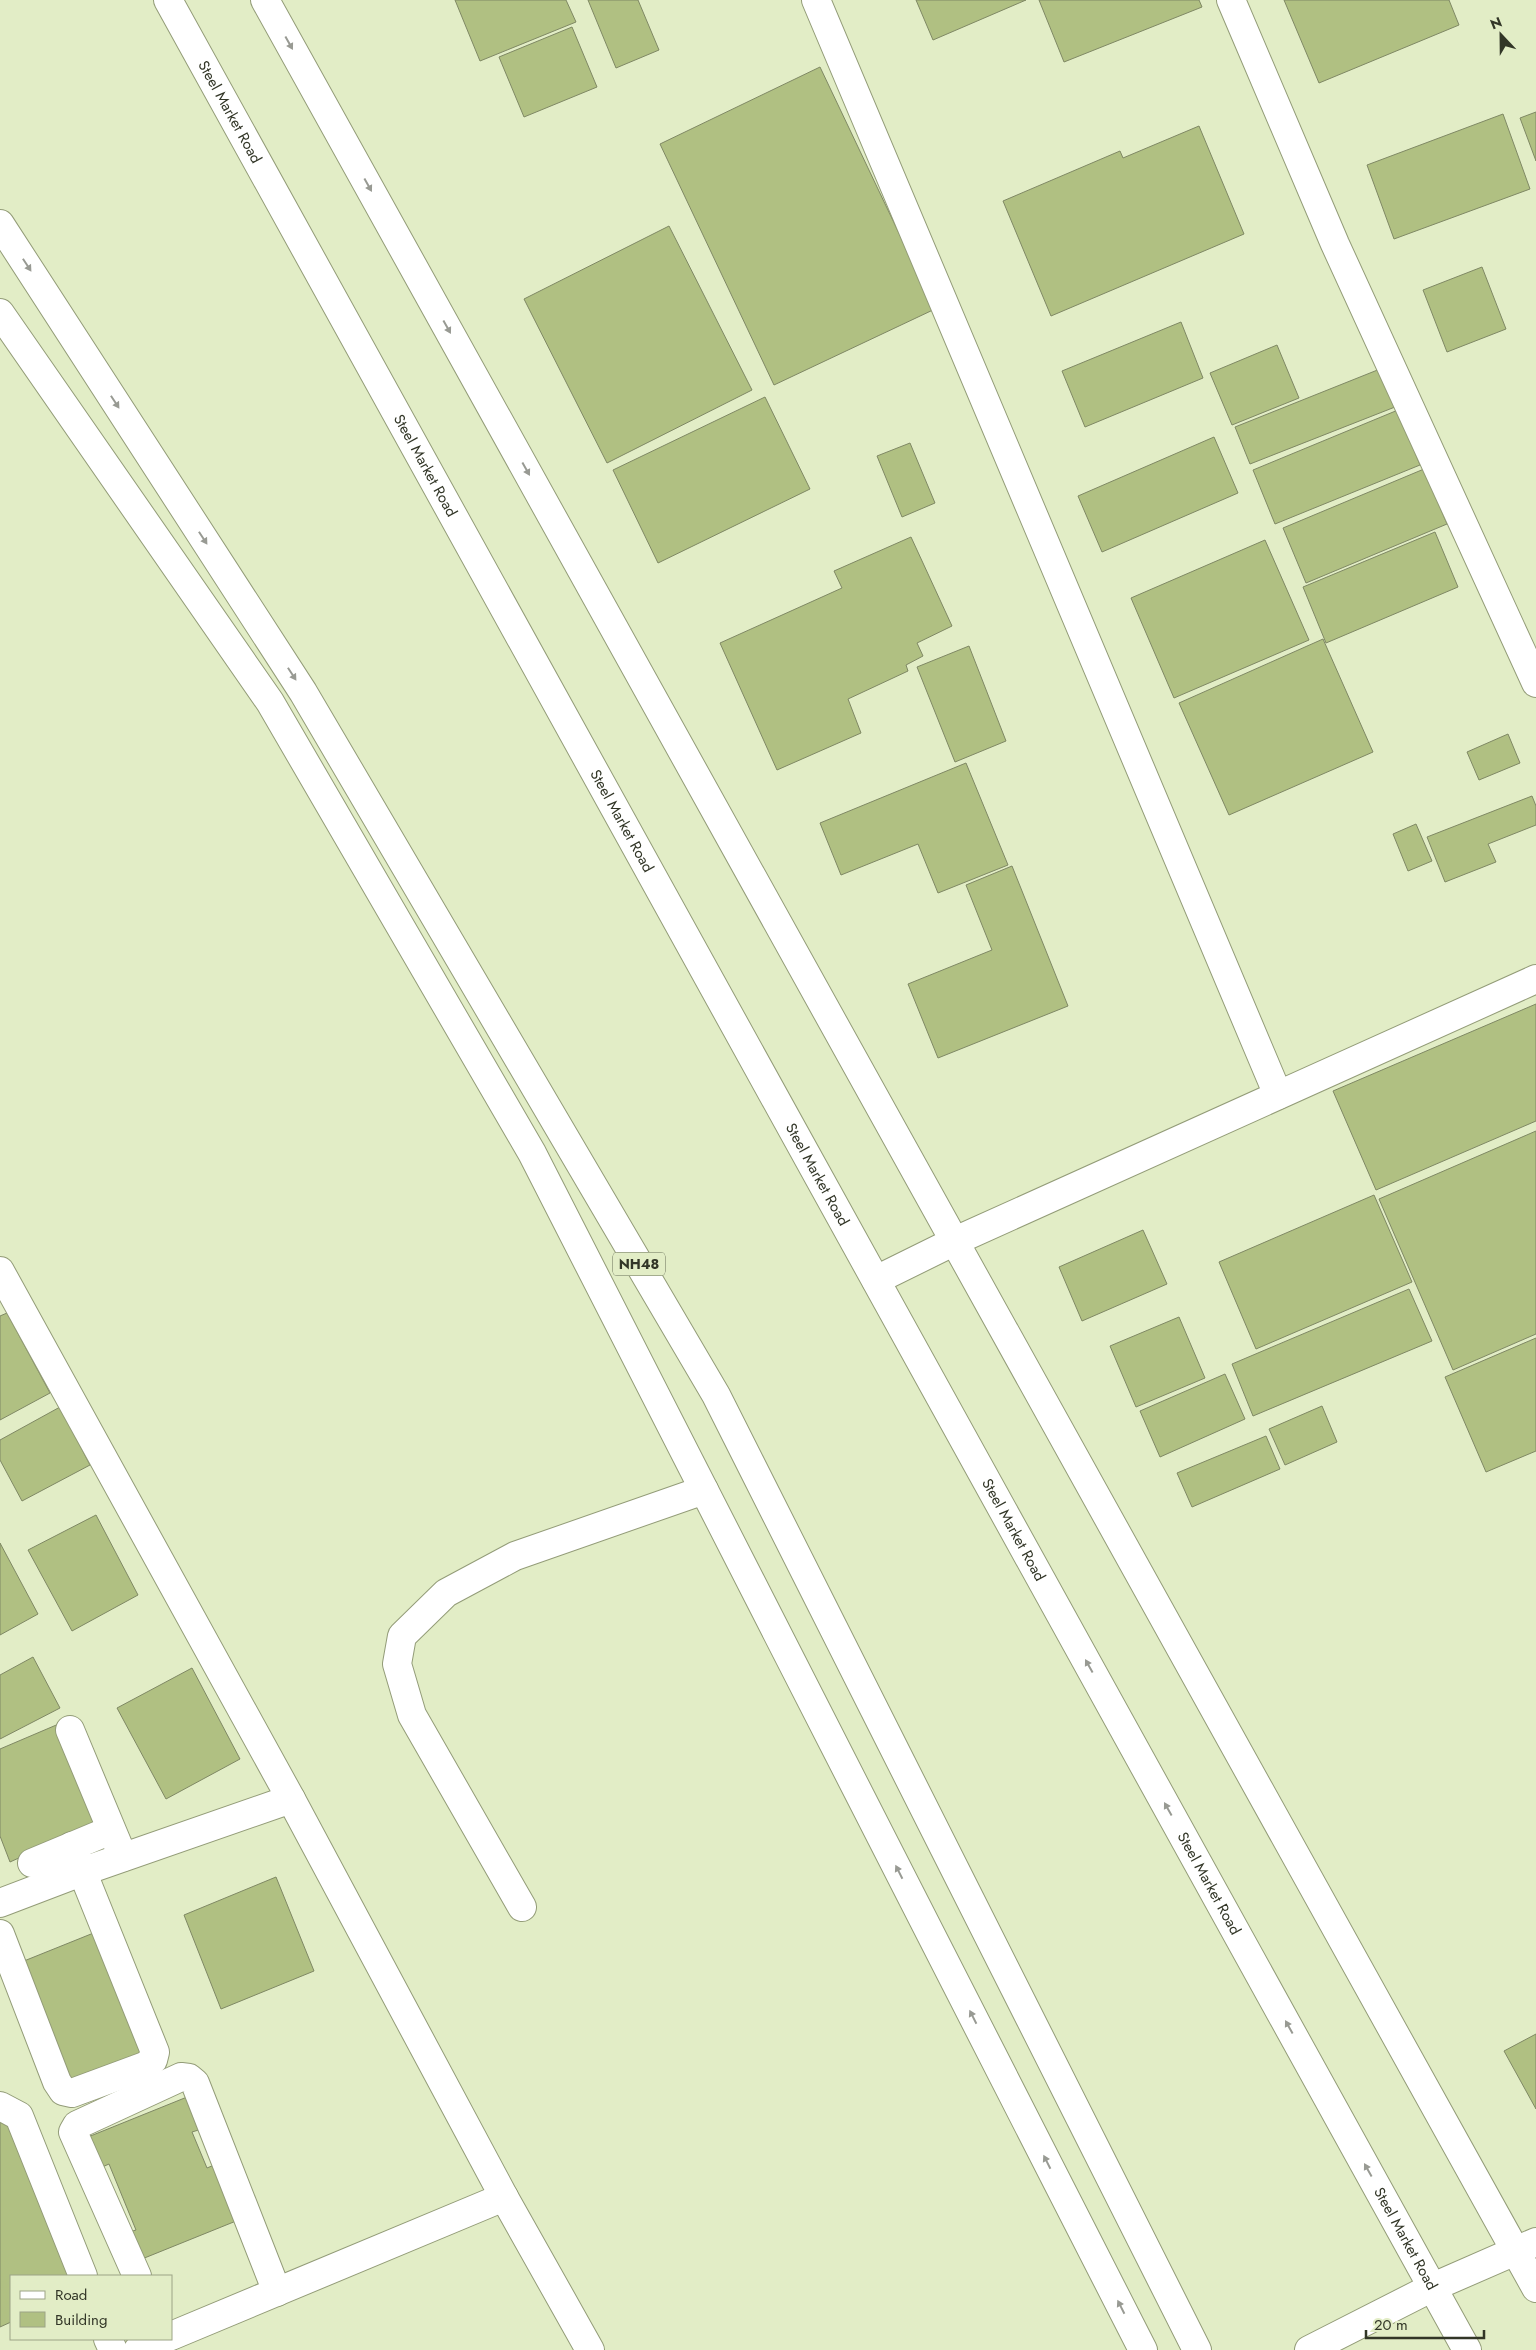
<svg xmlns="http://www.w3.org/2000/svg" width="1536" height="2350" viewBox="0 0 1536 2350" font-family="Jost,sans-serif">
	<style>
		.building { fill: #b0c082; stroke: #7f8864 }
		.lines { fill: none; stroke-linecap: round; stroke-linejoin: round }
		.minor-casing { stroke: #939c78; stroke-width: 30 }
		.highway-casing { stroke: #939c78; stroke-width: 30 }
		.minor { stroke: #fff; stroke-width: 28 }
		.highway { stroke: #fff; stroke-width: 28 }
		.oneway { fill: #989a93 }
		.labels { text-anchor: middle; stroke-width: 4.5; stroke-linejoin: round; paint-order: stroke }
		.shield { fill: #e2edc6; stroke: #676d57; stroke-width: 1 }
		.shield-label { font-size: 14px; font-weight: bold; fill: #323627 }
		.street-label { font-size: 15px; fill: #323627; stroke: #e2edc6 }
	</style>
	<rect width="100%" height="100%" fill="#e2edc6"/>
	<path class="building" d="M 455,0 L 566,0 L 576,22 L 480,61 Z
		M 588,0 L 638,0 L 659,50 L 616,68 Z
		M 916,0 L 1026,0 L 933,40 Z
		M 1039,0 L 1199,0 L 1202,7 L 1064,62 Z
		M 1284,0 L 1449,0 L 1459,25 L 1319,83 Z
		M 572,27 L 597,87 L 524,117 L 499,57 Z
		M 820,67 L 935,309 L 774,385 L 660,144 Z
		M 1536,112 L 1536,161 L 1520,118 Z
		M 1503,114 L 1530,189 L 1394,239 L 1367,165 Z
		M 1199,126 L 1244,234 L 1051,316 L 1003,201 L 1120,151 L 1123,158 Z
		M 669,226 L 752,390 L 607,463 L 524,299 Z
		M 1482,267 L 1506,329 L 1447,352 L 1423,290 Z
		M 1181,322 L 1203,378 L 1085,427 L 1062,371 Z
		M 1277,345 L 1299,398 L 1232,425 L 1210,373 Z
		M 1380,369 L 1395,407 L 1250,464 L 1235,427 Z
		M 765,397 L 810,489 L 658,563 L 613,470 Z
		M 1398,410 L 1420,465 L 1275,524 L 1253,470 Z
		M 1214,437 L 1238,493 L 1102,552 L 1078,496 Z
		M 910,443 L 935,503 L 902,517 L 877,456 Z
		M 1424,469 L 1447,524 L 1306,583 L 1283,528 Z
		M 1435,532 L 1458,587 L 1326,643 L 1303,587 Z
		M 911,537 L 952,626 L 917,643 L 923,656 L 906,665 L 908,671 L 848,699 L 861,733 L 777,770 L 720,643 L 842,588 L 834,571 Z
		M 1265,540 L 1309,640 L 1174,698 L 1131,598 Z
		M 1323,639 L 1373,752 L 1229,815 L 1179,703 Z
		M 969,646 L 1006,741 L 955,762 L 917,667 Z
		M 1508,734 L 1520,763 L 1479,780 L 1467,752 Z
		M 966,763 L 1008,865 L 938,893 L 918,844 L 841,875 L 820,823 Z
		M 1532,796 L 1536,806 L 1536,825 L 1488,844 L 1496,862 L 1445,882 L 1427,837 Z
		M 1416,824 L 1432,861 L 1408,871 L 1393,834 Z
		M 1012,866 L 1068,1006 L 938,1058 L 908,984 L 992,950 L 966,885 Z
		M 1536,1004 L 1536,1121 L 1376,1190 L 1333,1091 Z
		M 1536,1131 L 1536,1334 L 1453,1370 L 1379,1199 Z
		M 1374,1195 L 1412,1282 L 1256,1349 L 1219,1262 Z
		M 1143,1230 L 1167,1284 L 1082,1321 L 1059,1267 Z
		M 1409,1289 L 1432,1341 L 1253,1416 L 1232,1364 Z
		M 7,1313 L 50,1393 L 0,1420 L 0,1316 Z
		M 1179,1317 L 1205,1378 L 1136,1407 L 1110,1346 Z
		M 1536,1338 L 1536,1451 L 1486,1472 L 1445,1377 Z
		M 1225,1374 L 1245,1419 L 1160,1457 L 1140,1411 Z
		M 1322,1406 L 1337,1442 L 1285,1465 L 1269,1429 Z
		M 60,1407 L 90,1465 L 22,1501 L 0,1460 L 0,1440 Z
		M 1266,1436 L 1280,1469 L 1192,1507 L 1177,1473 Z
		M 96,1515 L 138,1595 L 72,1631 L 28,1550 Z
		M 0,1543 L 38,1614 L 0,1635 Z
		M 33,1657 L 60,1708 L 0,1739 L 0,1675 Z
		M 192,1668 L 240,1759 L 166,1799 L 117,1708 Z
		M 61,1723 L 102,1820 L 10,1862 L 0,1836 L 0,1749 Z
		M 276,1877 L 314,1971 L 221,2009 L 184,1915 Z
		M 101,1930 L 149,2051 L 67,2083 L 19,1963 Z
		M 1536,2034 L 1536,2109 L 1504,2051 Z
		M 192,2095 L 205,2128 L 192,2132 L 207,2168 L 219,2163 L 241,2219 L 137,2261 L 126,2233 L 136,2230 L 109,2164 L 100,2168 L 88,2137 Z
		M 4,2115 L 69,2276 L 11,2276 L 11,2322 L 0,2327 L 0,2117 Z"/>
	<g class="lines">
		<g class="minor-casing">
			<g id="minor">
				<path id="s1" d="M 168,0 L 1467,2350"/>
				<path d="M 265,0 L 1536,2288"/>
				<path d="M 816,0 L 1278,1095"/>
				<path d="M 1231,0 L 1335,244 L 1536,683"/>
				<path d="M 0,1271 L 291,1799 L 504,2197 L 590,2350"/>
				<path d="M 876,1280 L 955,1241 L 1536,979"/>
				<path d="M 70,1730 L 123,1857"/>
				<path d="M 32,1863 L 111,1830"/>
				<path d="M 0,1903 L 84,1871 L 291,1799"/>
				<path d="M 522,1907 L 412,1715 L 397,1664 L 402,1636 L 446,1593 L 515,1556 L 704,1490"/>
				<path d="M 0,1934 L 57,2082 L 63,2091 L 72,2093 L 145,2066 L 153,2060 L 155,2052 L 72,1846"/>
				<path d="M 0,2106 L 19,2116 L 83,2276"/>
				<path d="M 137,2276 L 73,2132 L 77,2125 L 181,2077 L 189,2078 L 195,2083 L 277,2292"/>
				<path d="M 171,2336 L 504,2197"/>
				<path d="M 108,2339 L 113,2350"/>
				<path d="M 138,2350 L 165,2339"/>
				<path d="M 1309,2350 L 1433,2287 L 1536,2242"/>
			</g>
		</g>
		<g class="highway-casing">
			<path id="highway" d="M 0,224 L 303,692 L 716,1395 L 1197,2350
				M 0,313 L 270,702 L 532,1153 L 1143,2350"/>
		</g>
		<use href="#minor" class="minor"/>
		<use href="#highway" class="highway"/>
	</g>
	<defs><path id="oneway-solid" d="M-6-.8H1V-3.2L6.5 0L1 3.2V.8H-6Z" transform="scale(1.25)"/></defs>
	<g class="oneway">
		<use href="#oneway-solid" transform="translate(289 43) rotate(61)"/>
		<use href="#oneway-solid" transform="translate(368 185) rotate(61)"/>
		<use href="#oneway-solid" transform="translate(27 265) rotate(57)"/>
		<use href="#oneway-solid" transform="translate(447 327) rotate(61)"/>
		<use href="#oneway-solid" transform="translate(115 402) rotate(57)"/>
		<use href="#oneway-solid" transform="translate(526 469) rotate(61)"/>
		<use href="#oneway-solid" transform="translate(203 538) rotate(57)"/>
		<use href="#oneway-solid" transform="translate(292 674) rotate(57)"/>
		<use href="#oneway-solid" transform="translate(1089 1666) rotate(-119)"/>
		<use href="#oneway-solid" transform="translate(1168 1809) rotate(-119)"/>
		<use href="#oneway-solid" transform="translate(899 1872) rotate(-117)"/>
		<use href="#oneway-solid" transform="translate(973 2017) rotate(-117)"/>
		<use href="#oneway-solid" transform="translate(1289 2027) rotate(-119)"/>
		<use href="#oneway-solid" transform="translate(1047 2162) rotate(-117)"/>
		<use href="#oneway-solid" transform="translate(1368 2170) rotate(-119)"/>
		<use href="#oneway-solid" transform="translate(1121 2307) rotate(-117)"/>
	</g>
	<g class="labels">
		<rect class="shield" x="613" y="1252.5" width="52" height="23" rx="4"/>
		<g class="shield-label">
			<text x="639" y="1269">NH48</text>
		</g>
		<g class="street-label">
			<text dy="5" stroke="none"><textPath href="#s1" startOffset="128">Steel Market Road</textPath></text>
			<text dy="5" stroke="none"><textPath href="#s1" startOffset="532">Steel Market Road</textPath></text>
			<text dy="5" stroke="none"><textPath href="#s1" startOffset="938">Steel Market Road</textPath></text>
			<text dy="5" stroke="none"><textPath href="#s1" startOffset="1342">Steel Market Road</textPath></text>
			<text dy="5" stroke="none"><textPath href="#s1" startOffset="1748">Steel Market Road</textPath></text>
			<text dy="5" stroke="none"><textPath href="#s1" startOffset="2152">Steel Market Road</textPath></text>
			<text dy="5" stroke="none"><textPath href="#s1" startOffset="2558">Steel Market Road</textPath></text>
		</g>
	</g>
	<rect x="10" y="2275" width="162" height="65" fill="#e2edc6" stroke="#9ca486"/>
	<rect x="20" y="2291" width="25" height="8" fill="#ffffff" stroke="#9ca486"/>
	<text x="55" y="2300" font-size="15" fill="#323627">Road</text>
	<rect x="20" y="2312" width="25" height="15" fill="#b0c082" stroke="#9ca486"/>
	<text x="55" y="2325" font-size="15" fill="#323627">Building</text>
	<g transform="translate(1501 35) rotate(338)" stroke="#e2edc6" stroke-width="4" paint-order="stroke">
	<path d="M0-4L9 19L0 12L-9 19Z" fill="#323627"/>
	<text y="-8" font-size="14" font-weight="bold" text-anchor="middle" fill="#323627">N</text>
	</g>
	<path d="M1366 2330v8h118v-8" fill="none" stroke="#323627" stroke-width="2.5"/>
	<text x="1374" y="2330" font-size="15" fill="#323627" stroke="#e2edc6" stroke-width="4" paint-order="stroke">20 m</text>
</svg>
